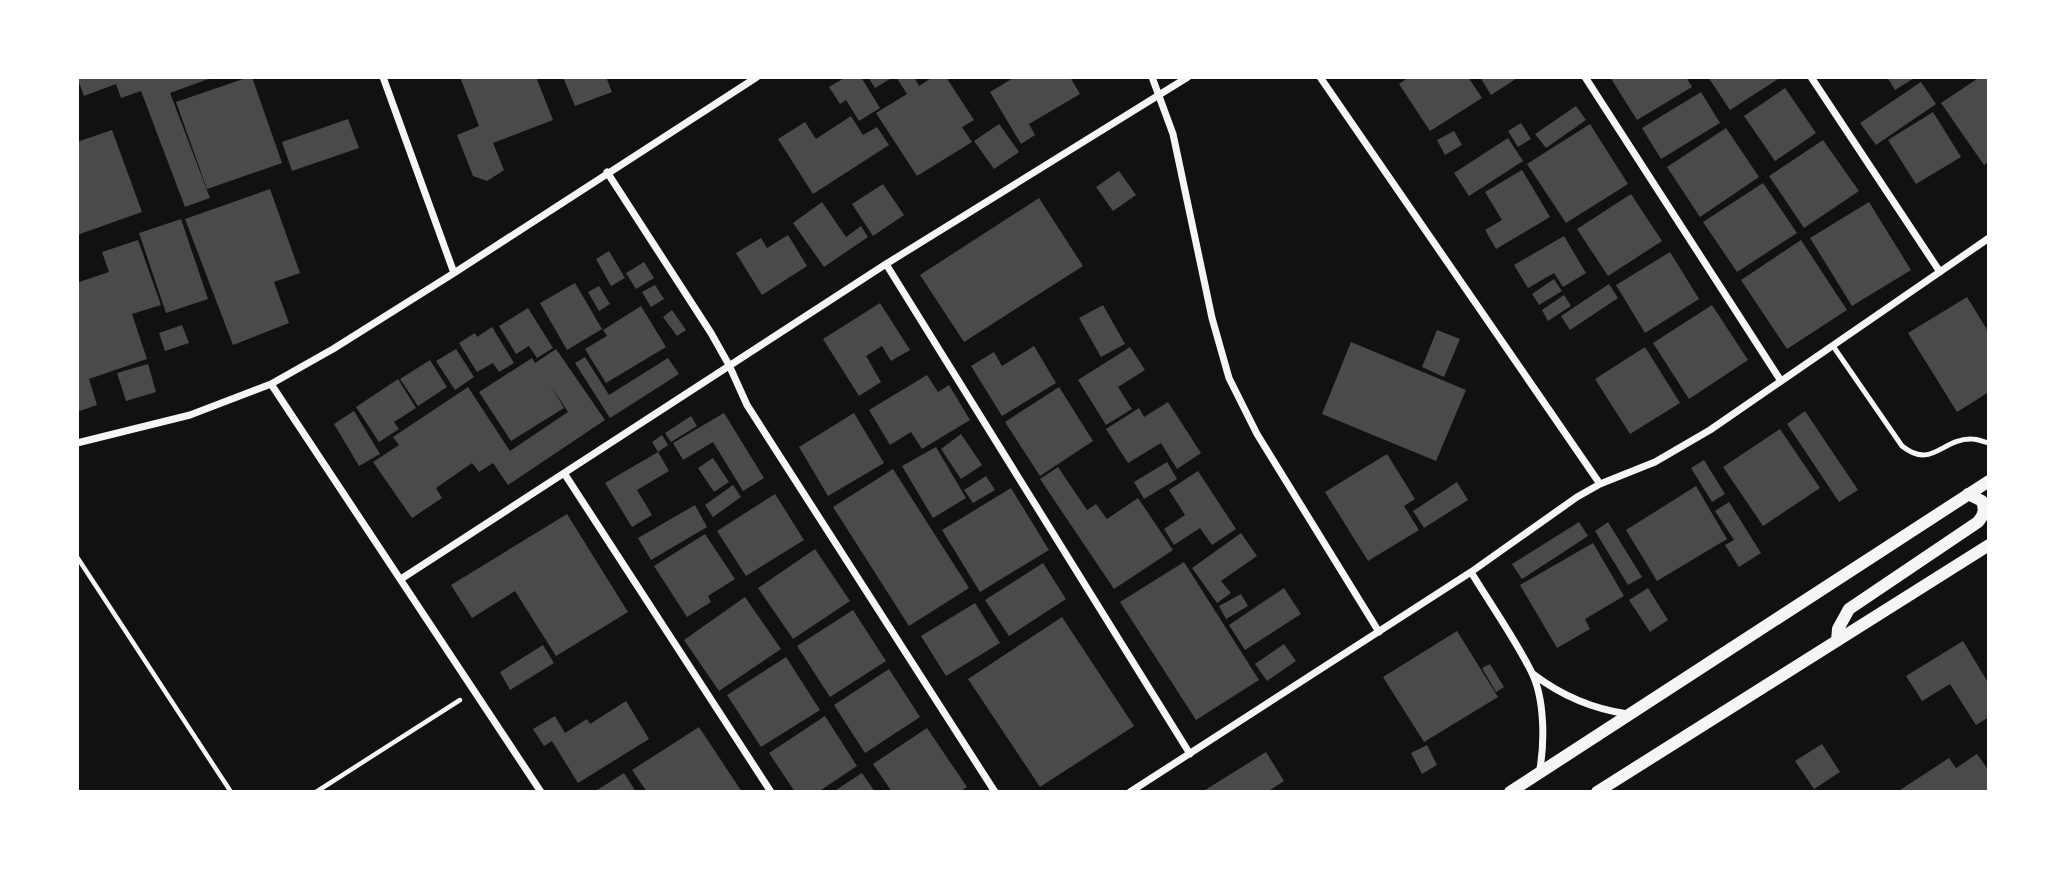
<svg xmlns="http://www.w3.org/2000/svg" width="2066" height="869" viewBox="0 0 2066 869" font-family="'PT Sans',sans-serif">
	<style>
		.building { fill: #4a4a4a }
		.lines { fill: none; stroke-linecap: round; stroke-linejoin: round }
		.path { stroke: #f5f5f5; stroke-width: 4.5 }
		.service { stroke: #f5f5f5; stroke-width: 5 }
		.minor { stroke: #f5f5f5; stroke-width: 7 }
		.tertiary { stroke: #f5f5f5; stroke-width: 12 }
	</style>
	<rect width="100%" height="100%" fill="#111"/>
	<path class="building" d="M 77,77 L 214,77 L 170,93 L 210,198 L 185,207 L 141,91 L 121,98 L 116,84 L 84,96 Z
		M 249,77 L 252,77 L 282,163 L 207,189 L 176,102 Z
		M 460,77 L 536,77 L 553,120 L 493,143 L 504,170 L 487,181 L 473,176 L 457,135 L 479,126 Z
		M 563,77 L 606,77 L 612,92 L 575,106 Z
		M 846,77 L 861,77 L 880,108 L 859,121 L 846,100 L 840,104 L 829,87 Z
		M 868,77 L 893,77 L 875,88 Z
		M 896,77 L 914,77 L 919,86 L 933,77 L 946,77 L 974,120 L 962,127 L 972,142 L 917,176 L 876,113 L 907,94 Z
		M 1015,77 L 1070,77 L 1080,94 L 1029,124 L 1035,135 L 1021,144 L 990,92 Z
		M 1409,77 L 1468,77 L 1482,98 L 1430,131 L 1399,84 Z
		M 1480,77 L 1519,77 L 1491,95 Z
		M 1610,77 L 1686,77 L 1692,87 L 1637,120 Z
		M 1708,77 L 1781,77 L 1730,110 Z
		M 1887,77 L 1916,77 L 1895,90 Z
		M 1980,77 L 1989,77 L 1989,162 L 1984,165 L 1941,103 Z
		M 1921,82 L 1936,104 L 1876,145 L 1860,123 Z
		M 1785,88 L 1816,133 L 1775,161 L 1744,116 Z
		M 1701,92 L 1720,123 L 1661,159 L 1642,128 Z
		M 1576,106 L 1586,120 L 1546,148 L 1535,134 Z
		M 1933,112 L 1961,157 L 1916,184 L 1888,140 Z
		M 851,116 L 863,135 L 877,127 L 889,145 L 813,194 L 778,139 L 805,122 L 816,139 Z
		M 348,119 L 359,148 L 292,171 L 282,142 Z
		M 1521,123 L 1531,139 L 1518,147 L 1508,131 Z
		M 999,124 L 1019,152 L 994,169 L 974,141 Z
		M 1590,124 L 1628,184 L 1566,223 L 1527,164 Z
		M 1726,128 L 1759,177 L 1700,217 L 1667,167 Z
		M 112,130 L 142,212 L 77,235 L 77,142 Z
		M 1454,131 L 1462,145 L 1445,155 L 1437,140 Z
		M 1508,138 L 1523,161 L 1469,196 L 1454,173 Z
		M 1823,140 L 1859,191 L 1804,228 L 1769,176 Z
		M 1522,170 L 1550,217 L 1496,249 L 1485,230 L 1502,220 L 1485,192 Z
		M 1119,171 L 1136,195 L 1113,211 L 1096,187 Z
		M 1763,183 L 1797,233 L 1737,272 L 1703,222 Z
		M 883,184 L 904,215 L 873,236 L 852,204 Z
		M 270,189 L 300,273 L 274,282 L 289,323 L 233,345 L 185,219 Z
		M 1631,194 L 1662,241 L 1608,276 L 1577,229 Z
		M 1039,198 L 1083,266 L 964,342 L 920,275 Z
		M 822,202 L 846,237 L 861,226 L 868,237 L 824,267 L 793,223 Z
		M 1869,202 L 1911,270 L 1852,306 L 1810,238 Z
		M 181,219 L 208,299 L 166,313 L 139,233 Z
		M 788,235 L 807,266 L 762,295 L 736,253 L 761,238 L 767,248 Z
		M 1564,236 L 1586,273 L 1563,287 L 1554,273 L 1528,288 L 1514,265 Z
		M 138,240 L 161,305 L 132,314 L 147,359 L 89,379 L 97,405 L 77,412 L 77,277 L 79,282 L 109,272 L 102,252 Z
		M 1801,240 L 1847,310 L 1787,349 L 1741,280 Z
		M 609,251 L 625,278 L 611,286 L 596,259 Z
		M 1670,252 L 1699,299 L 1645,333 L 1616,285 Z
		M 644,262 L 654,278 L 636,289 L 626,273 Z
		M 1554,279 L 1562,291 L 1539,305 L 1532,294 Z
		M 575,283 L 602,329 L 567,350 L 540,303 Z
		M 1609,284 L 1618,298 L 1570,330 L 1561,316 Z
		M 655,285 L 664,299 L 651,307 L 642,292 Z
		M 599,286 L 610,304 L 599,311 L 588,292 Z
		M 1564,295 L 1571,306 L 1548,321 L 1542,310 Z
		M 1967,297 L 1989,333 L 1989,392 L 1957,412 L 1908,333 Z
		M 880,303 L 910,350 L 891,361 L 882,346 L 866,356 L 881,382 L 859,396 L 823,339 Z
		M 1103,305 L 1125,344 L 1101,357 L 1079,318 Z
		M 1712,305 L 1748,360 L 1689,399 L 1653,343 Z
		M 641,306 L 666,347 L 606,383 L 585,349 L 607,336 L 603,330 Z
		M 528,308 L 553,348 L 537,358 L 529,346 L 516,354 L 499,326 Z
		M 672,310 L 686,330 L 677,336 L 663,317 Z
		M 182,325 L 189,343 L 165,351 L 159,333 Z
		M 492,327 L 514,363 L 499,372 L 493,363 L 477,372 L 459,343 L 475,333 L 477,337 Z
		M 1437,330 L 1460,339 L 1444,377 L 1422,367 Z
		M 1351,342 L 1466,390 L 1436,461 L 1322,414 Z
		M 1034,346 L 1056,383 L 1002,416 L 971,366 L 994,352 L 1002,366 Z
		M 1130,347 L 1145,370 L 1118,387 L 1132,409 L 1106,425 L 1078,380 Z
		M 1645,347 L 1680,403 L 1630,434 L 1595,379 Z
		M 456,349 L 474,377 L 455,390 L 436,361 Z
		M 556,349 L 605,420 L 508,485 L 493,463 L 479,472 L 472,463 L 436,488 L 442,498 L 412,518 L 373,462 L 399,445 L 393,437 L 468,387 L 510,451 L 568,412 L 550,384 L 564,408 L 511,441 L 479,392 L 532,358 L 535,363 Z
		M 585,357 L 609,395 L 668,358 L 679,374 L 610,418 L 575,363 Z
		M 430,360 L 447,387 L 418,406 L 400,379 Z
		M 148,364 L 156,392 L 126,401 L 117,373 Z
		M 927,375 L 938,392 L 949,385 L 970,420 L 922,449 L 911,432 L 890,445 L 869,410 Z
		M 398,379 L 416,408 L 394,422 L 399,429 L 379,442 L 356,407 Z
		M 1059,387 L 1093,441 L 1040,476 L 1005,422 Z
		M 1168,402 L 1201,453 L 1177,469 L 1161,443 L 1128,463 L 1106,429 L 1139,408 L 1144,417 Z
		M 354,411 L 380,454 L 359,466 L 334,424 Z
		M 1805,411 L 1858,490 L 1839,502 L 1787,424 Z
		M 724,413 L 764,478 L 743,491 L 713,442 L 683,460 L 673,443 Z
		M 854,413 L 884,463 L 828,496 L 799,447 Z
		M 691,416 L 697,426 L 671,442 L 665,433 Z
		M 1780,429 L 1820,488 L 1763,526 L 1723,467 Z
		M 961,434 L 982,465 L 961,479 L 941,449 Z
		M 662,435 L 668,445 L 658,452 L 652,442 Z
		M 936,447 L 966,498 L 933,518 L 902,466 Z
		M 658,452 L 669,471 L 637,490 L 652,515 L 632,527 L 605,483 Z
		M 1387,454 L 1415,499 L 1404,506 L 1419,530 L 1368,561 L 1325,492 Z
		M 713,458 L 729,482 L 714,492 L 698,468 Z
		M 1704,460 L 1725,494 L 1712,502 L 1691,468 Z
		M 1167,462 L 1177,479 L 1144,499 L 1134,482 Z
		M 1058,467 L 1087,510 L 1096,504 L 1107,519 L 1138,498 L 1173,550 L 1114,589 L 1040,479 Z
		M 893,469 L 969,588 L 909,626 L 833,507 Z
		M 1198,471 L 1236,529 L 1212,545 L 1200,528 L 1174,545 L 1164,529 L 1185,515 L 1169,490 Z
		M 986,476 L 995,490 L 973,503 L 964,490 Z
		M 1457,482 L 1468,500 L 1424,528 L 1413,511 Z
		M 733,485 L 741,497 L 713,517 L 705,505 Z
		M 1696,486 L 1727,539 L 1657,581 L 1626,530 Z
		M 1011,488 L 1049,550 L 980,592 L 942,530 Z
		M 775,494 L 804,540 L 746,576 L 717,531 Z
		M 1729,502 L 1761,553 L 1739,567 L 1725,545 L 1734,540 L 1715,511 Z
		M 695,505 L 707,527 L 651,560 L 638,538 Z
		M 567,514 L 628,612 L 556,656 L 515,591 L 472,618 L 451,585 Z
		M 1579,522 L 1588,536 L 1522,579 L 1512,564 Z
		M 1608,522 L 1642,577 L 1628,585 L 1595,531 Z
		M 1241,533 L 1257,556 L 1221,581 L 1231,593 L 1217,603 L 1192,568 Z
		M 705,534 L 735,579 L 708,596 L 711,602 L 687,617 L 654,566 Z
		M 1593,543 L 1624,596 L 1585,619 L 1590,629 L 1557,648 L 1520,585 Z
		M 815,549 L 850,601 L 793,639 L 758,588 Z
		M 1184,562 L 1259,680 L 1196,720 L 1120,602 Z
		M 1043,563 L 1066,599 L 1009,636 L 985,600 Z
		M 1284,588 L 1301,614 L 1245,650 L 1229,625 Z
		M 1648,588 L 1668,620 L 1650,632 L 1629,600 Z
		M 1241,594 L 1248,606 L 1226,619 L 1219,606 Z
		M 745,597 L 781,649 L 719,691 L 684,640 Z
		M 975,603 L 1000,643 L 946,676 L 921,636 Z
		M 853,610 L 886,661 L 830,697 L 797,646 Z
		M 1062,617 L 1134,726 L 1040,787 L 968,679 Z
		M 1457,631 L 1498,697 L 1424,742 L 1383,677 Z
		M 1963,641 L 1989,684 L 1989,717 L 1976,725 L 1950,684 L 1922,701 L 1906,676 Z
		M 1284,644 L 1296,661 L 1267,681 L 1255,664 Z
		M 543,645 L 554,663 L 510,690 L 500,672 Z
		M 786,657 L 820,710 L 761,747 L 727,695 Z
		M 1490,664 L 1504,687 L 1496,692 L 1482,668 Z
		M 889,669 L 920,717 L 865,753 L 834,705 Z
		M 626,701 L 649,739 L 578,783 L 552,741 L 544,746 L 533,729 L 555,716 L 565,733 L 587,719 L 590,724 Z
		M 825,716 L 857,766 L 818,792 L 795,792 L 769,753 Z
		M 699,727 L 742,792 L 647,792 L 632,770 Z
		M 927,728 L 967,787 L 960,792 L 892,792 L 873,764 Z
		M 1822,744 L 1840,772 L 1814,789 L 1795,761 Z
		M 1427,745 L 1437,765 L 1422,774 L 1411,753 Z
		M 1266,752 L 1284,781 L 1267,792 L 1202,792 Z
		M 1977,754 L 1989,771 L 1989,792 L 1897,792 L 1949,758 L 1956,768 Z
		M 624,773 L 636,792 L 594,792 Z
		M 862,773 L 875,792 L 833,792 Z"/>
	<g class="lines">
		<path class="path" d="M 77,557 L 231,792
			M 316,792 L 460,700"/>
		<path class="service" d="M 1833,346 L 1902,446 C 1932,470 1942,438 1972,439 C 1977,439 1984,442 1989,443"/>
		<path class="minor" d="M 383,77 L 454,273
			M 1152,77 L 1173,134 L 1212,318 L 1229,378 L 1257,434 L 1379,632
			M 1320,77 L 1600,484
			M 1585,77 L 1781,381
			M 1811,77 L 1940,272
			M 607,172 L 711,333 L 729,365 L 747,405 L 995,792
			M 886,264 L 1190,754
			M 271,384 L 541,792
			M 77,443 L 190,415 L 271,384 L 333,349 L 454,273 L 757,77
			M 564,473 L 771,792
			M 1471,572 C 1491,605 1514,637 1531,671 C 1545,698 1545,744 1539,774
			M 401,579 L 886,264 L 1188,77
			M 1533,674 C 1562,696 1592,709 1628,714
			M 1130,792 L 1471,572 L 1577,497 L 1600,484 L 1655,462 L 1710,430 L 1989,238"/>
		<path class="tertiary" d="M 1837,641 L 1838,629 L 1849,609 L 1978,522 C 1984,515 1985,510 1982,501 L 1968,494
			M 1510,792 L 1989,481
			M 1597,792 L 1989,545"/>
	</g>
	<rect width="2066" height="869" fill="none" stroke="#ffffff" stroke-width="158"/>
</svg>
